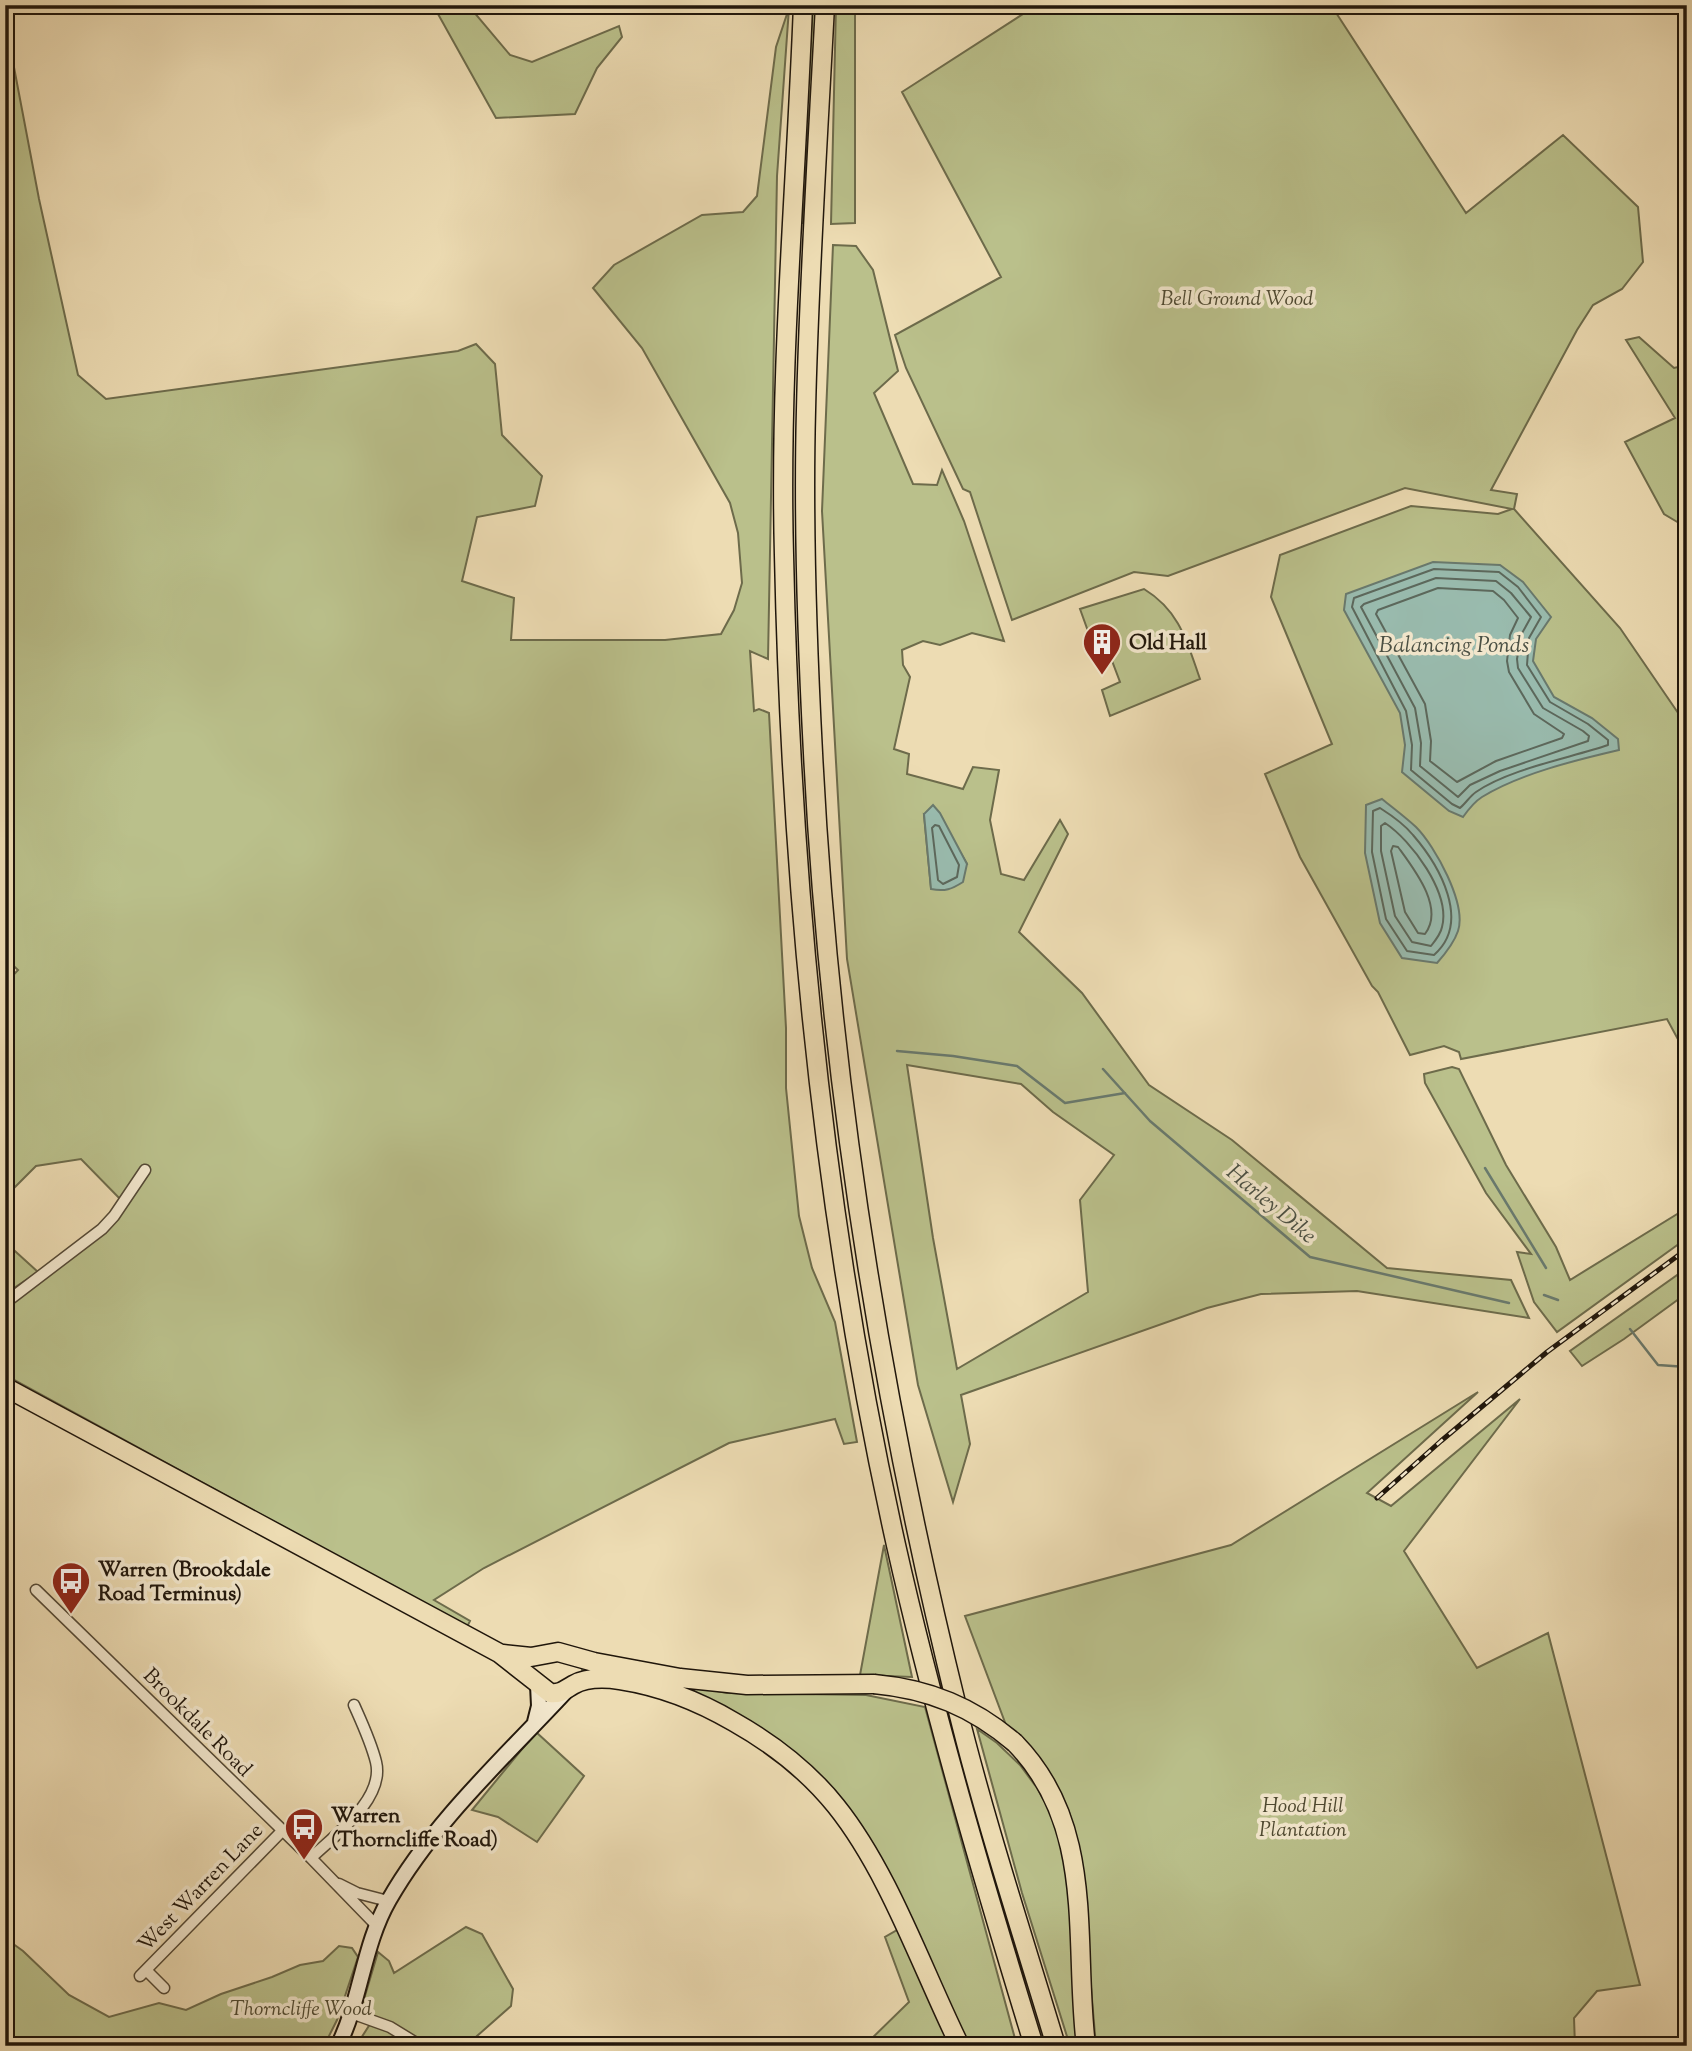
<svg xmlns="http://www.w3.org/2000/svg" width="1692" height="2051" viewBox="0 0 1692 2051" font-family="'Sorts Mill Goudy',serif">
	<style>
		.green { fill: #bac08b; stroke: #6d6b4b; stroke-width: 2; fill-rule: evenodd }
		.water { fill: #99bbae; stroke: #69796d; stroke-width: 2 }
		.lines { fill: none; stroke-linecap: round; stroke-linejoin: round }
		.shore { stroke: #5c685c; stroke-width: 2 }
		.stream { stroke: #69796d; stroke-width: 2.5 }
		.street-casing { stroke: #534835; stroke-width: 13 }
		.secondary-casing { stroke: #20160b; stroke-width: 18 }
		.highway-casing { stroke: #20160b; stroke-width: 21 }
		.street { stroke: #f3e8ce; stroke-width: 10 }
		.secondary { stroke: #f3e8ce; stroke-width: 14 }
		.highway { stroke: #eddcb3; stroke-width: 18 }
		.rail-casing { stroke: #20160b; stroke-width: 5 }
		.rail { stroke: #f3e8ce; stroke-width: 2.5; stroke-dasharray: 8; stroke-linecap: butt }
		.highway-bridge-casing { stroke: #20160b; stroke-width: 21; stroke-linecap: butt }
		.highway-bridge { stroke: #eddcb3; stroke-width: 18 }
		.labels { text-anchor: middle; stroke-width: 7; stroke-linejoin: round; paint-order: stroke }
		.park-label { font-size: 21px; font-style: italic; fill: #4e4931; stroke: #f3e8ce }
		.poi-label { font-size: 21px; font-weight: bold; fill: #20160b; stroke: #f3e8ce; text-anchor: start }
		.street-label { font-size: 21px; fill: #20160b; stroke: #f3e8ce }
		.water-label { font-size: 23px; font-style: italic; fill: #4a5044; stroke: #f3e8ce }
	</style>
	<rect width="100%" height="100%" fill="#eddcb3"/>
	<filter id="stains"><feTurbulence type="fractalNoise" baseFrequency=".00286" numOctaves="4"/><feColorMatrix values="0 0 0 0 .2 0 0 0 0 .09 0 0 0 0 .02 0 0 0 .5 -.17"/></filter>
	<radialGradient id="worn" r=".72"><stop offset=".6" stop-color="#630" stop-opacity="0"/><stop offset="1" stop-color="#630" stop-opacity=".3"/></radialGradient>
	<path class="green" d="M 433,5 L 468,5 L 510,55 L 532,62 L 619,26 L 622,37 L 597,68 L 575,114 L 496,118 Z
		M 813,5 L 817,5 L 803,224 L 801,204 Z
		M 836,5 L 855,5 L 855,223 L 831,224 Z
		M 1037,5 L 1331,5 L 1466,213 L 1563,135 L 1638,207 L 1643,262 L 1622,289 L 1593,305 L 1577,330 L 1491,490 L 1517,494 L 1514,509 L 1620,628 L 1687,726 L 1687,1056 L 1667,1019 L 1461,1059 L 1459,1052 L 1444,1046 L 1410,1055 L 1378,992 L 1372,986 L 1300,857 L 1265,774 L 1332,744 L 1271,597 L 1280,555 L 1411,506 L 1498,514 L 1512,509 L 1405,488 L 1168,576 L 1134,572 L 1012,620 L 970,492 L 963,489 L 906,368 L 895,335 L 1001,277 L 902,92 Z
		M 789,8 L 777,176 L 768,659 L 750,651 L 754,711 L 759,709 L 769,713 L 786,1028 L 786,1088 L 799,1216 L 812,1268 L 835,1322 L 857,1442 L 844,1444 L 835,1419 L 729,1443 L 484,1568 L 434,1600 L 470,1621 L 467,1627 L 5,1375 L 5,1310 L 20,1294 L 125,1204 L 81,1159 L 36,1166 L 5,1197 L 5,984 L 18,970 L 5,958 L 5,20 L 39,199 L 78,375 L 106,399 L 458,351 L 476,344 L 495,364 L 502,435 L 542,476 L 535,506 L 477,517 L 462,581 L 514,598 L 511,640 L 665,640 L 721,634 L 734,610 L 742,583 L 738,533 L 730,503 L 642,348 L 593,288 L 614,265 L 702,215 L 743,212 L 757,196 L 776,47 Z
		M 833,245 L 856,246 L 873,270 L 898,371 L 874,393 L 913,484 L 937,485 L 942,470 L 964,521 L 1004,641 L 972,633 L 940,645 L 923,641 L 902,650 L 903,665 L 910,677 L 894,749 L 909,754 L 907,774 L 963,789 L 973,767 L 999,770 L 990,820 L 1001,874 L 1024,880 L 1060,820 L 1068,834 L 1019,932 L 1082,993 L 1149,1085 L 1232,1140 L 1387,1268 L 1511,1280 L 1529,1318 L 1357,1291 L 1261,1294 L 1207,1308 L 961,1395 L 970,1444 L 953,1502 L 918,1385 L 847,959 L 822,511 ZM 924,815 L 953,840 L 967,864 L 931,888 ZM 907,1065 L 1021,1084 L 1053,1112 L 1114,1155 L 1080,1200 L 1088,1292 L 957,1369 L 933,1238 Z
		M 1639,337 L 1674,368 L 1687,365 L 1687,520 L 1679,523 L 1664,514 L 1625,442 L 1675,418 L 1626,340 Z
		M 1144,589 C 1180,611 1187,642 1200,679 L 1110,716 L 1102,690 L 1120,682 L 1109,653 L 1097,656 L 1080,609 Z
		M 1452,1067 L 1459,1069 L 1506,1165 L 1556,1247 L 1570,1280 L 1687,1208 L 1687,1238 L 1557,1332 L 1534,1302 L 1517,1252 L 1531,1254 L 1486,1193 L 1425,1083 L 1424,1074 Z
		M 5,1242 L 38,1272 L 5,1294 Z
		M 1687,1268 L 1687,1293 L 1624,1339 L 1582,1366 L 1570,1351 Z
		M 1478,1392 L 1367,1493 L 1391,1506 L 1520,1399 L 1404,1551 L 1477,1668 L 1548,1633 L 1640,1985 L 1597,1991 L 1574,2018 L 1575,2046 L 1096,2046 L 1081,1870 L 1069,1812 L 1056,1786 L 1006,1725 L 965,1616 L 1231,1545 Z
		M 884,1545 L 912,1677 L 860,1675 Z
		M 581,1664 L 727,1693 L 866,1695 L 925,1707 L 1017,2046 L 964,2046 L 879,1861 L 740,1718 L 583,1675 Z
		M 977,1729 L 997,1743 L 1020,1765 L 1037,1788 L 1051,1813 L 1068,1867 L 1083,2046 L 1070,2046 L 1022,1893 Z
		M 536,1732 L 584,1776 L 537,1842 L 498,1817 L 472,1810 Z
		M 466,1927 L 482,1934 L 513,1989 L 511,2006 L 477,2036 L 484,2046 L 356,2046 L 372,2021 L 359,2016 L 378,1952 L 389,1961 L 394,1973 Z
		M 899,1929 L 953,2046 L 864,2046 L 909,2002 L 885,1937 Z
		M 5,1938 L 23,1951 L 69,1995 L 109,2017 L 159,2003 L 186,2010 L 221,1994 L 272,1977 L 300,1965 L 323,1961 L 339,1946 L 352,1948 L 358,1957 L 337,2020 L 324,2046 L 5,2046 Z"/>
	<path class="water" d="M 1433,562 L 1500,565 L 1523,582 L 1551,617 L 1536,639 L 1533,661 L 1554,697 L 1592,718 L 1618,739 L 1619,750 C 1576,760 1519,774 1482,797 C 1474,802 1468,810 1463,817 L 1449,811 L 1402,772 L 1405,745 L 1400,713 L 1344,610 L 1346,594 Z
		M 1382,799 C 1393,808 1405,817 1416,827 C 1435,846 1467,904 1458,931 C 1454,943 1445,954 1437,963 L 1402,958 L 1380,923 L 1365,853 L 1366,805 Z
		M 933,805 L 940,813 L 967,864 L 963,882 C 952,889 945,892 931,889 L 924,814 Z"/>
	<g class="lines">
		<path class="shore" d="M 1434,569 L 1499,572 L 1518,587 L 1541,617 L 1529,638 L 1527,665 L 1550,702 L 1588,724 L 1608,740 L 1608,745 C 1570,758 1509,769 1476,792 C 1470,796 1466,803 1460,808 L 1452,804 L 1411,770 L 1412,745 L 1406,711 L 1352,607 L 1354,598 Z
			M 1436,578 L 1496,581 L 1511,593 L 1531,617 L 1521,635 L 1517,659 L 1518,668 L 1543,708 L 1583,731 L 1589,736 L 1588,741 L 1500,771 L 1470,785 L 1458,797 L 1420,766 L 1421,743 L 1415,708 L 1361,607 L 1364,604 Z
			M 1438,588 L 1493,591 L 1504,600 L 1518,618 L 1510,635 L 1507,661 L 1509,672 L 1534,714 L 1564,734 L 1562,738 L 1496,761 L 1457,782 L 1430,761 L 1431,741 L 1425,704 L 1376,614 L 1378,610 Z
			M 1380,808 C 1391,815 1405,825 1413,835 C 1439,865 1472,922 1434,955 L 1407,951 L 1386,919 L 1372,852 L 1373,811 Z
			M 1385,823 C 1411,840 1451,893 1442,927 C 1441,933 1435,941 1431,946 L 1412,942 L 1395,916 L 1381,851 L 1381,826 Z
			M 935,825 L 939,826 L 959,865 L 957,877 L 943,884 L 938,880 L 932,828 Z
			M 1393,846 L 1398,847 C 1414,869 1445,908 1425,934 L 1418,933 L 1405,912 L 1391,851 Z"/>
		<path class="stream" d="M 897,1051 L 953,1056 L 1017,1066 L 1065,1103 L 1125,1093
			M 1103,1069 L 1150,1121 L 1310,1257 L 1509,1303
			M 1485,1168 L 1546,1268
			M 1544,1295 L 1558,1300
			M 1630,1329 L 1658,1365 L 1687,1367"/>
		<g class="street-casing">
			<path id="street" d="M 5,1303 L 102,1229 L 114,1216 L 145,1170
				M 36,1590 L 311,1858 L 377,1926
				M 311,1858 C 335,1835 385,1799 376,1762 C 371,1742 362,1723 354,1705
				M 339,1884 L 357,1893 L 388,1901
				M 146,1970 L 164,1988
				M 140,1976 L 282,1831
				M 351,2013 L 390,2027 L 421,2046"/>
		</g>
		<g class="secondary-casing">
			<path id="secondary" d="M 535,1722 L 539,1706 L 538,1685
				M 338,2046 C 361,2000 363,1945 389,1900 C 434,1821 505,1757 567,1690"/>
		</g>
		<g class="highway-casing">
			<path id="highway" d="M 803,5 C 796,189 779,372 784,555 C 791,886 824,1222 896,1545 C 934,1714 983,1880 1034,2046
				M 825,5 C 818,140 809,275 806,410 C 803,524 807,639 813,753 C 829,1074 880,1394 957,1707 C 985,1821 1022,1933 1056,2046
				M 5,1387 L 499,1653 L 550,1693 C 561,1694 564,1690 573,1685 C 587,1677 606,1678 620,1680 C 659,1686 700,1702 734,1722 C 773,1744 808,1771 836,1806 C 889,1872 922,1969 960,2046
				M 503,1654 L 531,1657 L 558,1652 L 594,1662 L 680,1678 L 747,1685 L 874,1684
				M 1015,1743 C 1097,1827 1073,1940 1086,2046"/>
		</g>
		<use href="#street" class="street"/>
		<use href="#secondary" class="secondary"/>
		<use href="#highway" class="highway"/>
		<g class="rail-casing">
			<path id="rail" d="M 1377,1498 L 1441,1441 L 1547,1352 L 1687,1249"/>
		</g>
		<use href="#rail" class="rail"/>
		<g class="highway-bridge-casing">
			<path id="highway-bridge" d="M 874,1684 C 929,1689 973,1707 1015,1743"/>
		</g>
		<use href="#highway-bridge" class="highway-bridge"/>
	</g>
	<defs>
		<g id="building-pin" transform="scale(2.0125)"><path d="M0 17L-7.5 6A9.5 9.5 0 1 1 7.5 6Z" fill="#8f2418" stroke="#f3e8ce"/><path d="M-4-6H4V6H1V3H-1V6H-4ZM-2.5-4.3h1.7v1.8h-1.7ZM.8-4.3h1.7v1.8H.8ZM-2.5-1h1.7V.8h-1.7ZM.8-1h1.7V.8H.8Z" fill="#fff"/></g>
		<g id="bus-pin" transform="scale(2.0125)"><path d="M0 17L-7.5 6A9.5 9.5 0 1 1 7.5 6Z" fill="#8f2418" stroke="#f3e8ce"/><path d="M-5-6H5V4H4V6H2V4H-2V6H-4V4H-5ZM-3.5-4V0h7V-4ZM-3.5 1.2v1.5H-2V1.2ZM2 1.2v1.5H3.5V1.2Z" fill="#fff"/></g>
	</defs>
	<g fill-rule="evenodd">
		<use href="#building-pin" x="1102" y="642"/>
		<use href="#bus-pin" x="71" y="1581"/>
		<use href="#bus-pin" x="304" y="1827"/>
	</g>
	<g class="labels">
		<g class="park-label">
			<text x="1237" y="305">Bell Ground Wood</text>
			<text x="1303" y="1812">Hood Hill<tspan x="1303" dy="24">Plantation</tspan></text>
			<text x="301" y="2015">Thorncliffe Wood</text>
		</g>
		<g class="poi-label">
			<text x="1129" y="649">Old Hall</text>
			<text x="98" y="1576">Warren (Brookdale<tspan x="98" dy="24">Road Terminus)</tspan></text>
			<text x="331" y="1822">Warren<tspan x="331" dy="24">(Thorncliffe Road)</tspan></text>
		</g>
		<g class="street-label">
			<text transform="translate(198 1722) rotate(45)" y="7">Brookdale Road</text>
			<text transform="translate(200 1887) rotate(-46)" y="7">West Warren Lane</text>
		</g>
		<g class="water-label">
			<text x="1454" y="652">Balancing Ponds</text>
			<text transform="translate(1272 1203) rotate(40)" y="8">Harley Dike</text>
		</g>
	</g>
	<rect width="1692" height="2051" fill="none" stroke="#eddcb3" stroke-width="28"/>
	<rect x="7" y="7" width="1678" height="2037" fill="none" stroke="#20160b" stroke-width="3.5"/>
	<rect x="14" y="14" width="1664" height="2023" fill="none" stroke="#20160b" stroke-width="2"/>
	<rect width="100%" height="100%" filter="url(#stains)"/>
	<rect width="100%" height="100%" fill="url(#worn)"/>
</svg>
